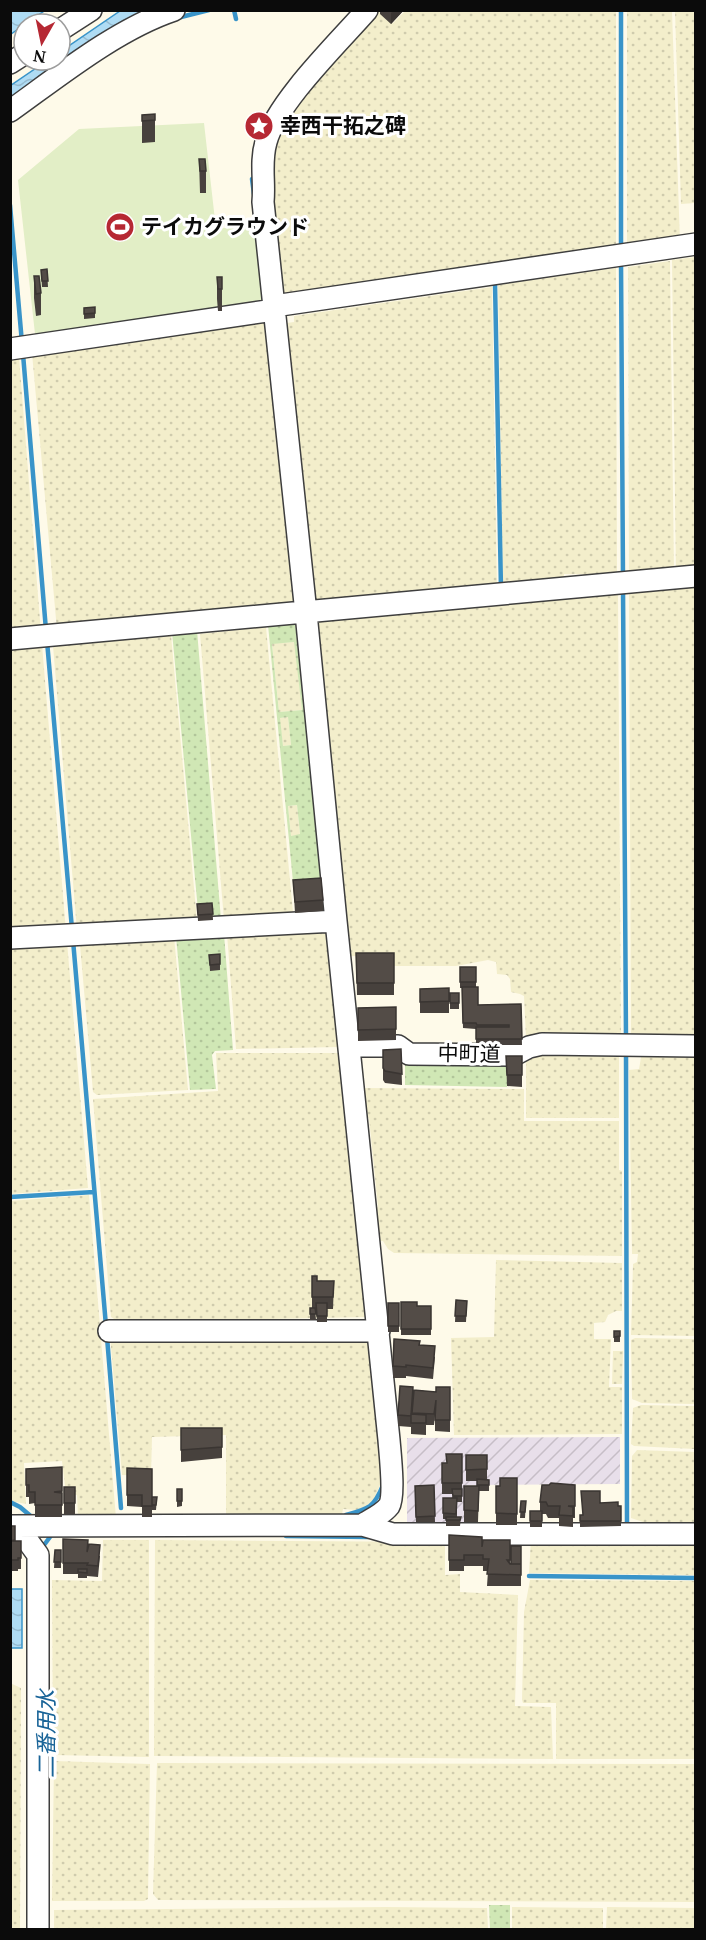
<svg xmlns="http://www.w3.org/2000/svg" width="706" height="1940" viewBox="0 0 706 1940" font-family="'Noto Serif','Noto Sans JP',serif">
	<style>
		.industrial { fill: url(#industrial-furrows) }
		.farmland { fill: url(#farmland-dots) }
		.grass { fill: url(#grass-dots); fill-rule: evenodd }
		.pitch { fill: #e2eec6 }
		.water { fill: url(#water-waves); stroke: #3994c9; stroke-width: 1.5 }
		.lines { fill: none; stroke-linecap: round; stroke-linejoin: round }
		.stream { stroke: #3994c9; stroke-width: 4.5 }
		.minor-casing { stroke: #3e3e3e; stroke-width: 24 }
		.minor { stroke: #fff; stroke-width: 21 }
		.wall { fill: #47413d }
		.shaded-wall { fill: #3a3532 }
		.building { fill: #534c47; stroke: #3a3532; stroke-width: 1.5 }
		.labels { text-anchor: middle; stroke-width: 6; stroke-linejoin: round; paint-order: stroke }
		.poi-label { font-size: 21px; font-weight: bold; fill: #0b0b0b; stroke: #fff; text-anchor: start }
		.street-label { font-size: 21px; fill: #0b0b0b; stroke: #fff }
		.water-label { font-size: 22px; font-style: italic; fill: #196498; stroke: #fff }
	</style>
	<defs>
		<pattern id="industrial-furrows" width="10" height="10" patternUnits="userSpaceOnUse" patternTransform="scale(1.5)"><rect width="10" height="10" fill="#e8dfea"/><path d="M-1 1l2-2M0 10L10 0M9 11l2-2" fill="none" stroke="#c6bec7"/></pattern>
		<pattern id="farmland-dots" width="8" height="8" patternUnits="userSpaceOnUse" patternTransform="scale(1.5)"><rect width="8" height="8" fill="#f3eecb"/><path d="M2 2h.1M6 6h.1" fill="none" stroke="#cfcbad" stroke-width="1.8" stroke-linecap="round"/></pattern>
		<pattern id="grass-dots" width="8" height="8" patternUnits="userSpaceOnUse" patternTransform="scale(1.5)"><rect width="8" height="8" fill="#d0e7b5"/><path d="M2 2h.1M6 6h.1" fill="none" stroke="#b1c59a" stroke-width="1.8" stroke-linecap="round"/></pattern>
		<pattern id="water-waves" width="16" height="10" patternUnits="userSpaceOnUse" patternTransform="scale(1.5)"><rect width="16" height="10" fill="#afdcf4"/><path d="M0 5q4-4 8 0t8 0" fill="none" stroke="#95bbd0"/></pattern>
	</defs>
	<rect width="100%" height="100%" fill="#fefae9"/>
	<path class="industrial" d="M 620,1437 L 620,1484 L 465,1485 L 465,1528 L 407,1528 L 407,1438 Z"/>
	<path class="farmland" d="M 378,11 L 393,23 L 405,11 L 616,11 L 616,249 L 289,300 L 281,292 L 272,171 L 275,143 L 281,131 L 307,94 Z
		M 627,11 L 672,11 L 680,242 L 627,249 Z
		M 675,11 L 696,11 L 695,203 L 681,204 Z
		M 695,257 L 696,573 L 676,573 L 672,260 Z
		M 670,261 L 674,573 L 629,576 L 628,267 Z
		M 616,268 L 617,576 L 583,583 L 583,574 L 564,574 L 563,584 L 503,589 L 498,285 Z
		M 492,287 L 497,590 L 314,608 L 287,323 L 294,322 L 294,316 Z
		M 265,321 L 294,608 L 57,630 L 32,353 Z
		M 19,357 L 41,633 L 10,635 L 10,358 Z
		M 695,587 L 695,1042 L 631,1041 L 629,593 Z
		M 618,593 L 621,1037 L 526,1038 L 524,996 L 520,994 L 511,992 L 510,979 L 507,975 L 497,974 L 496,962 L 488,960 L 456,966 L 393,966 L 392,957 L 349,956 L 316,620 Z
		M 266,627 L 293,912 L 292,918 L 224,920 L 200,634 Z
		M 171,635 L 197,921 L 77,930 L 53,646 Z
		M 295,642 L 302,710 L 279,712 L 272,643 Z
		M 42,645 L 66,931 L 11,934 L 11,647 Z
		M 288,717 L 291,745 L 283,746 L 279,718 Z
		M 297,805 L 300,835 L 291,836 L 288,806 Z
		M 326,930 L 339,1047 L 236,1049 L 227,934 Z
		M 174,936 L 188,1090 L 97,1095 L 93,1092 L 80,945 L 86,942 Z
		M 67,942 L 88,1188 L 11,1194 L 11,945 Z
		M 642,1052 L 695,1053 L 695,1336 L 631,1335 L 633,1264 L 637,1262 L 638,1254 L 632,1254 L 629,1070 L 639,1069 Z
		M 216,1053 L 339,1053 L 367,1317 L 119,1322 L 111,1317 L 93,1099 L 218,1091 Z
		M 534,1053 L 619,1054 L 619,1118 L 526,1118 L 526,1057 Z
		M 363,1088 L 524,1089 L 524,1121 L 619,1121 L 619,1170 L 622,1171 L 622,1256 L 394,1253 L 388,1249 L 383,1241 L 379,1241 L 375,1208 L 378,1207 L 369,1118 L 367,1117 Z
		M 89,1195 L 116,1518 L 78,1517 L 77,1495 L 66,1494 L 62,1461 L 24,1463 L 26,1504 L 11,1501 L 10,1201 Z
		M 496,1260 L 622,1263 L 622,1311 L 616,1311 L 608,1315 L 605,1322 L 594,1323 L 594,1339 L 611,1339 L 609,1387 L 622,1387 L 622,1434 L 454,1435 L 451,1338 L 494,1337 Z
		M 110,1335 L 369,1337 L 382,1462 L 381,1482 L 374,1500 L 366,1506 L 356,1510 L 343,1509 L 342,1514 L 226,1518 L 226,1435 L 152,1437 L 151,1476 L 122,1475 Z
		M 635,1338 L 695,1339 L 695,1404 L 642,1403 L 632,1399 L 631,1340 Z
		M 613,1351 L 623,1351 L 622,1384 L 612,1384 Z
		M 641,1405 L 695,1406 L 695,1449 L 634,1446 L 631,1444 L 633,1408 Z
		M 637,1450 L 695,1452 L 695,1523 L 643,1522 L 631,1518 L 632,1456 Z
		M 103,1540 L 149,1540 L 149,1757 L 53,1755 L 52,1580 L 102,1581 Z
		M 155,1540 L 445,1542 L 445,1575 L 460,1574 L 460,1592 L 518,1595 L 515,1706 L 551,1707 L 553,1759 L 154,1756 Z
		M 531,1540 L 695,1541 L 695,1575 L 529,1573 Z
		M 530,1580 L 695,1581 L 695,1759 L 556,1759 L 556,1703 L 523,1703 L 522,1700 L 524,1612 Z
		M 10,1683 L 21,1688 L 20,1930 L 10,1929 Z
		M 54,1761 L 150,1764 L 148,1899 L 144,1901 L 52,1901 Z
		M 157,1763 L 695,1764 L 695,1902 L 158,1900 L 153,1894 Z
		M 386,1907 L 487,1908 L 488,1929 L 54,1929 L 54,1910 Z
		M 512,1907 L 603,1908 L 603,1929 L 512,1929 Z
		M 607,1907 L 695,1908 L 695,1929 L 606,1929 Z"/>
	<path class="grass" d="M 295,622 L 322,889 L 294,892 L 268,625 ZM 294,642 L 302,710 L 279,712 L 272,644 ZM 288,717 L 291,745 L 283,746 L 280,718 ZM 297,805 L 300,834 L 291,836 L 288,806 Z
		M 197,630 L 221,920 L 199,921 L 172,632 Z
		M 224,934 L 233,1050 L 215,1051 L 212,1055 L 216,1089 L 190,1090 L 176,936 Z
		M 405,1057 L 507,1060 L 507,1087 L 405,1085 Z
		M 489,1905 L 510,1905 L 510,1929 L 490,1929 Z"/>
	<path class="pitch" d="M 204,123 L 216,229 L 256,224 L 265,307 L 35,334 L 18,180 L 79,129 Z"/>
	<path class="water" d="M 11,10 L 44,10 L 44,11 L 11,34 Z
		M 120,11 L 144,11 L 11,102 L 10,86 L 48,60 L 60,60 L 60,52 Z
		M 11,1589 L 22,1589 L 22,1648 L 11,1648 Z"/>
	<g class="lines">
		<path class="stream" d="M 234,10 L 236,19
			M 621,10 L 621,250
			M 177,18 L 209,10
			M 252,179 L 254,194
			M 10,205 L 22,343
			M 621,261 L 623,577
			M 495,283 L 501,589
			M 23,354 L 46,630
			M 623,588 L 626,1039
			M 47,641 L 72,929
			M 73,940 L 106,1326
			M 626,1050 L 627,1526
			M 10,1197 L 94,1192
			M 107,1337 L 121,1508
			M 10,1502 L 20,1507 L 33,1518
			M 346,1515 C 368,1509 374,1508 383,1485
			M 286,1536 L 368,1537
			M 44,1545 L 53,1533
			M 529,1576 L 696,1578"/>
		<g class="minor-casing">
			<path id="minor" d="M 60,30 L 91,10
				M 10,63 L 24,54
				M 10,111 C 59,76 117,29 174,10
				M 274,306 L 696,244
				M 10,349 L 274,310
				M 10,639 L 696,576
				M 10,938 L 336,921
				M 349,1046 L 398,1046 L 409,1054 L 514,1055 L 529,1047 L 542,1044 L 696,1046
				M 109,1331 L 379,1331
				M 362,1525 C 371,1519 382,1515 389,1506 C 395,1496 390,1453 389,1440 L 336,921 L 306,613 L 263,202 C 265,182 260,162 266,142 C 276,103 339,42 367,10
				M 10,1526 L 362,1525 L 393,1534 L 696,1534
				M 17,1526 L 38,1555 L 38,1930"/>
		</g>
		<use href="#minor" class="minor"/>
	</g>
	<path class="wall" d="M 380,10 L 404,10 L 391,24 L 380,14 Z
		M 155,114 L 155,142 L 142,143 L 142,115 Z
		M 199,159 L 206,171 L 206,193 L 200,193 Z
		M 47,269 L 48,287 L 42,287 L 41,270 Z
		M 34,276 L 41,293 L 41,315 L 36,316 L 34,298 Z
		M 217,277 L 222,277 L 222,311 L 218,311 L 217,299 Z
		M 84,308 L 95,313 L 95,318 L 84,319 Z
		M 293,880 L 323,900 L 323,911 L 295,913 Z
		M 212,903 L 213,920 L 198,921 L 197,904 Z
		M 356,953 L 394,953 L 394,995 L 357,995 Z
		M 209,955 L 220,964 L 220,970 L 210,971 Z
		M 460,967 L 476,967 L 476,987 L 478,1005 L 521,1004 L 522,1045 L 476,1045 L 476,1029 L 463,1028 L 462,988 L 460,988 Z
		M 449,988 L 449,1013 L 420,1013 L 420,989 Z
		M 450,993 L 459,993 L 459,1009 L 450,1009 Z
		M 396,1007 L 396,1040 L 358,1041 L 358,1008 Z
		M 401,1049 L 402,1085 L 385,1083 L 383,1080 L 383,1050 Z
		M 506,1056 L 522,1056 L 522,1087 L 507,1086 Z
		M 312,1276 L 317,1281 L 334,1281 L 333,1309 L 327,1309 L 327,1322 L 317,1322 L 316,1309 L 315,1309 L 316,1320 L 310,1320 L 310,1308 L 312,1308 Z
		M 456,1300 L 467,1301 L 466,1322 L 455,1322 Z
		M 401,1302 L 417,1306 L 431,1306 L 431,1335 L 401,1335 Z
		M 388,1303 L 399,1303 L 399,1332 L 388,1332 Z
		M 614,1331 L 620,1331 L 620,1342 L 614,1342 Z
		M 420,1345 L 435,1357 L 433,1379 L 406,1376 L 406,1378 L 393,1378 L 393,1366 Z
		M 450,1387 L 450,1432 L 435,1431 L 435,1416 L 434,1425 L 426,1425 L 426,1435 L 411,1434 L 411,1415 L 411,1427 L 398,1426 L 398,1415 L 413,1399 L 412,1414 L 414,1390 L 436,1392 Z
		M 181,1428 L 222,1428 L 222,1458 L 181,1462 Z
		M 462,1454 L 462,1502 L 457,1502 L 457,1517 L 461,1517 L 460,1526 L 446,1526 L 446,1519 L 443,1519 L 443,1498 L 452,1498 L 453,1494 L 442,1494 L 442,1463 L 447,1463 Z
		M 466,1455 L 487,1455 L 487,1480 L 489,1480 L 489,1491 L 479,1491 L 478,1522 L 464,1522 L 464,1486 L 477,1486 L 477,1481 L 466,1481 Z
		M 62,1467 L 62,1517 L 35,1517 L 35,1503 L 29,1504 L 29,1497 L 26,1497 L 26,1469 Z
		M 127,1468 L 152,1469 L 152,1517 L 142,1517 L 142,1507 L 127,1506 Z
		M 517,1478 L 517,1525 L 496,1525 L 496,1486 L 500,1486 Z
		M 434,1485 L 435,1522 L 416,1522 L 415,1486 Z
		M 575,1485 L 575,1518 L 573,1518 L 573,1527 L 559,1526 L 559,1518 L 548,1518 L 546,1514 L 542,1514 L 542,1527 L 530,1527 L 530,1511 L 540,1511 L 540,1502 Z
		M 64,1487 L 75,1487 L 75,1514 L 64,1515 Z
		M 177,1489 L 182,1489 L 182,1506 L 177,1507 Z
		M 152,1497 L 157,1497 L 156,1510 L 152,1510 Z
		M 521,1501 L 526,1501 L 525,1518 L 520,1518 Z
		M 600,1503 L 621,1506 L 621,1526 L 580,1527 L 580,1515 L 582,1515 Z
		M 10,1526 L 15,1526 L 15,1541 L 21,1541 L 21,1569 L 18,1569 L 18,1571 L 10,1571 Z
		M 449,1535 L 482,1547 L 510,1540 L 510,1564 L 511,1564 L 521,1546 L 521,1586 L 487,1586 L 488,1571 L 483,1571 L 483,1566 L 464,1566 L 464,1571 L 449,1571 Z
		M 63,1539 L 100,1556 L 98,1577 L 87,1576 L 87,1575 L 87,1578 L 78,1578 L 78,1574 L 63,1574 Z
		M 55,1550 L 61,1550 L 61,1568 L 54,1568 Z"/>
	<path class="shaded-wall" d="M 394,10 L 404,10 L 391,24 L 391,13 Z"/>
	<path class="building" d="M 155,114 L 155,120 L 142,121 L 142,115 Z
		M 199,159 L 205,159 L 206,171 L 200,171 Z
		M 47,269 L 48,281 L 42,281 L 41,270 Z
		M 34,276 L 39,276 L 41,293 L 36,294 Z
		M 217,277 L 222,277 L 222,289 L 218,289 Z
		M 95,307 L 95,313 L 84,314 L 84,308 Z
		M 321,878 L 323,900 L 295,902 L 293,880 Z
		M 212,903 L 213,914 L 198,915 L 197,904 Z
		M 356,953 L 394,953 L 394,983 L 357,983 Z
		M 220,954 L 220,964 L 210,965 L 209,955 Z
		M 460,967 L 476,967 L 476,982 L 460,982 Z
		M 462,987 L 478,987 L 478,1005 L 521,1004 L 522,1039 L 476,1039 L 476,1027 L 509,1027 L 509,1025 L 477,1025 L 476,1023 L 463,1023 Z
		M 449,988 L 449,1001 L 420,1002 L 420,989 Z
		M 450,993 L 459,993 L 459,1003 L 450,1003 Z
		M 396,1007 L 396,1029 L 358,1030 L 358,1008 Z
		M 401,1049 L 402,1074 L 385,1071 L 383,1068 L 383,1050 Z
		M 506,1056 L 522,1056 L 522,1075 L 507,1075 Z
		M 312,1276 L 317,1276 L 317,1281 L 334,1281 L 333,1297 L 312,1297 Z
		M 456,1300 L 467,1301 L 466,1316 L 455,1316 Z
		M 401,1302 L 417,1302 L 417,1306 L 431,1306 L 431,1329 L 401,1329 Z
		M 316,1303 L 327,1303 L 327,1316 L 317,1316 Z
		M 388,1303 L 399,1303 L 399,1326 L 388,1326 Z
		M 310,1308 L 315,1308 L 316,1314 L 310,1314 Z
		M 614,1331 L 620,1331 L 620,1336 L 614,1337 Z
		M 394,1339 L 420,1341 L 419,1345 L 435,1346 L 433,1368 L 406,1365 L 406,1367 L 393,1366 Z
		M 400,1386 L 413,1387 L 411,1416 L 398,1415 Z
		M 436,1387 L 450,1387 L 450,1420 L 435,1420 L 436,1400 L 434,1414 L 412,1413 L 414,1390 L 436,1392 Z
		M 411,1414 L 426,1415 L 426,1423 L 411,1423 Z
		M 181,1428 L 222,1428 L 222,1447 L 181,1450 Z
		M 446,1454 L 462,1454 L 462,1483 L 442,1483 L 442,1463 L 447,1463 Z
		M 466,1455 L 487,1455 L 487,1469 L 466,1470 Z
		M 62,1467 L 62,1491 L 54,1492 L 62,1493 L 62,1505 L 35,1505 L 35,1492 L 29,1492 L 29,1485 L 26,1485 L 26,1469 Z
		M 127,1468 L 152,1469 L 152,1506 L 142,1506 L 142,1495 L 127,1495 Z
		M 500,1478 L 517,1478 L 517,1514 L 496,1513 L 496,1486 L 500,1486 Z
		M 477,1479 L 489,1480 L 489,1485 L 477,1485 Z
		M 551,1483 L 575,1485 L 575,1506 L 568,1506 L 573,1507 L 573,1516 L 559,1515 L 560,1506 L 548,1506 L 546,1502 L 540,1502 L 542,1485 L 549,1485 Z
		M 434,1485 L 435,1516 L 416,1517 L 415,1486 Z
		M 464,1486 L 479,1486 L 478,1511 L 464,1510 Z
		M 64,1487 L 75,1487 L 75,1503 L 64,1503 Z
		M 177,1489 L 182,1489 L 182,1501 L 177,1501 Z
		M 452,1489 L 462,1489 L 462,1496 L 453,1496 Z
		M 581,1491 L 600,1491 L 600,1503 L 618,1502 L 618,1506 L 621,1506 L 621,1521 L 580,1521 L 580,1515 L 583,1515 Z
		M 152,1497 L 157,1497 L 156,1505 L 152,1505 Z
		M 443,1498 L 457,1498 L 456,1514 L 443,1513 Z
		M 521,1501 L 526,1501 L 525,1512 L 520,1512 Z
		M 530,1511 L 542,1511 L 542,1521 L 530,1521 Z
		M 446,1517 L 461,1517 L 460,1520 L 446,1520 Z
		M 10,1526 L 15,1526 L 15,1540 L 10,1541 Z
		M 449,1535 L 482,1537 L 482,1547 L 483,1540 L 510,1540 L 510,1560 L 507,1560 L 510,1564 L 521,1564 L 521,1575 L 487,1574 L 489,1559 L 483,1559 L 483,1555 L 464,1555 L 464,1560 L 449,1560 Z
		M 63,1539 L 88,1540 L 87,1552 L 89,1544 L 100,1545 L 98,1566 L 87,1565 L 88,1563 L 63,1563 Z
		M 10,1541 L 21,1541 L 21,1558 L 18,1558 L 18,1560 L 10,1560 Z
		M 511,1546 L 521,1546 L 521,1568 L 521,1564 L 511,1564 Z
		M 55,1550 L 61,1550 L 61,1562 L 54,1562 Z
		M 78,1569 L 87,1569 L 87,1573 L 78,1572 Z"/>
	<defs>
		<g id="sight-disc" transform="scale(1.5)"><circle r="9.5" fill="#b62833" stroke="#fff"/><path d="M0-6L1.8-2.2L6-1.7L2.9 1.2L3.7 5.4L0 3.3L-3.7 5.4L-2.9 1.2L-6-1.7L-1.8-2.2Z" fill="#fff"/></g>
		<g id="stadium-disc" transform="scale(1.5)"><circle r="9.5" fill="#b62833" stroke="#fff"/><path d="M0-5a6.5 5 0 1 0 0 10a6.5 5 0 1 0 0-10ZM-3.5-1.8h7v3.6h-7Z" fill="#fff"/></g>
	</defs>
	<g fill-rule="evenodd">
		<use href="#sight-disc" x="259" y="126"/>
		<use href="#stadium-disc" x="120" y="227"/>
	</g>
	<g class="labels">
		<g class="poi-label">
			<text x="280" y="133">幸西干拓之碑</text>
			<text x="141" y="234">テイカグラウンド</text>
		</g>
		<g class="street-label">
			<text transform="translate(469 1054) rotate(1)" y="7">中町道</text>
		</g>
		<g class="water-label">
			<text transform="translate(46 1734) rotate(-90)" y="8">二番用水</text>
		</g>
	</g>
	<rect width="706" height="1940" fill="none" stroke="#0b0b0b" stroke-width="24"/>
	<g transform="translate(42 42) rotate(189)"><circle r="28" fill="#ffffff" stroke="#9d9d9d" stroke-width="1.5"/>
	<path d="M0-4.5L10 22L0 15L-10 22Z" fill="#b62833"/>
	<text y="-9" font-size="16" font-weight="bold" text-anchor="middle" fill="#0b0b0b">N</text>
	</g>
</svg>
